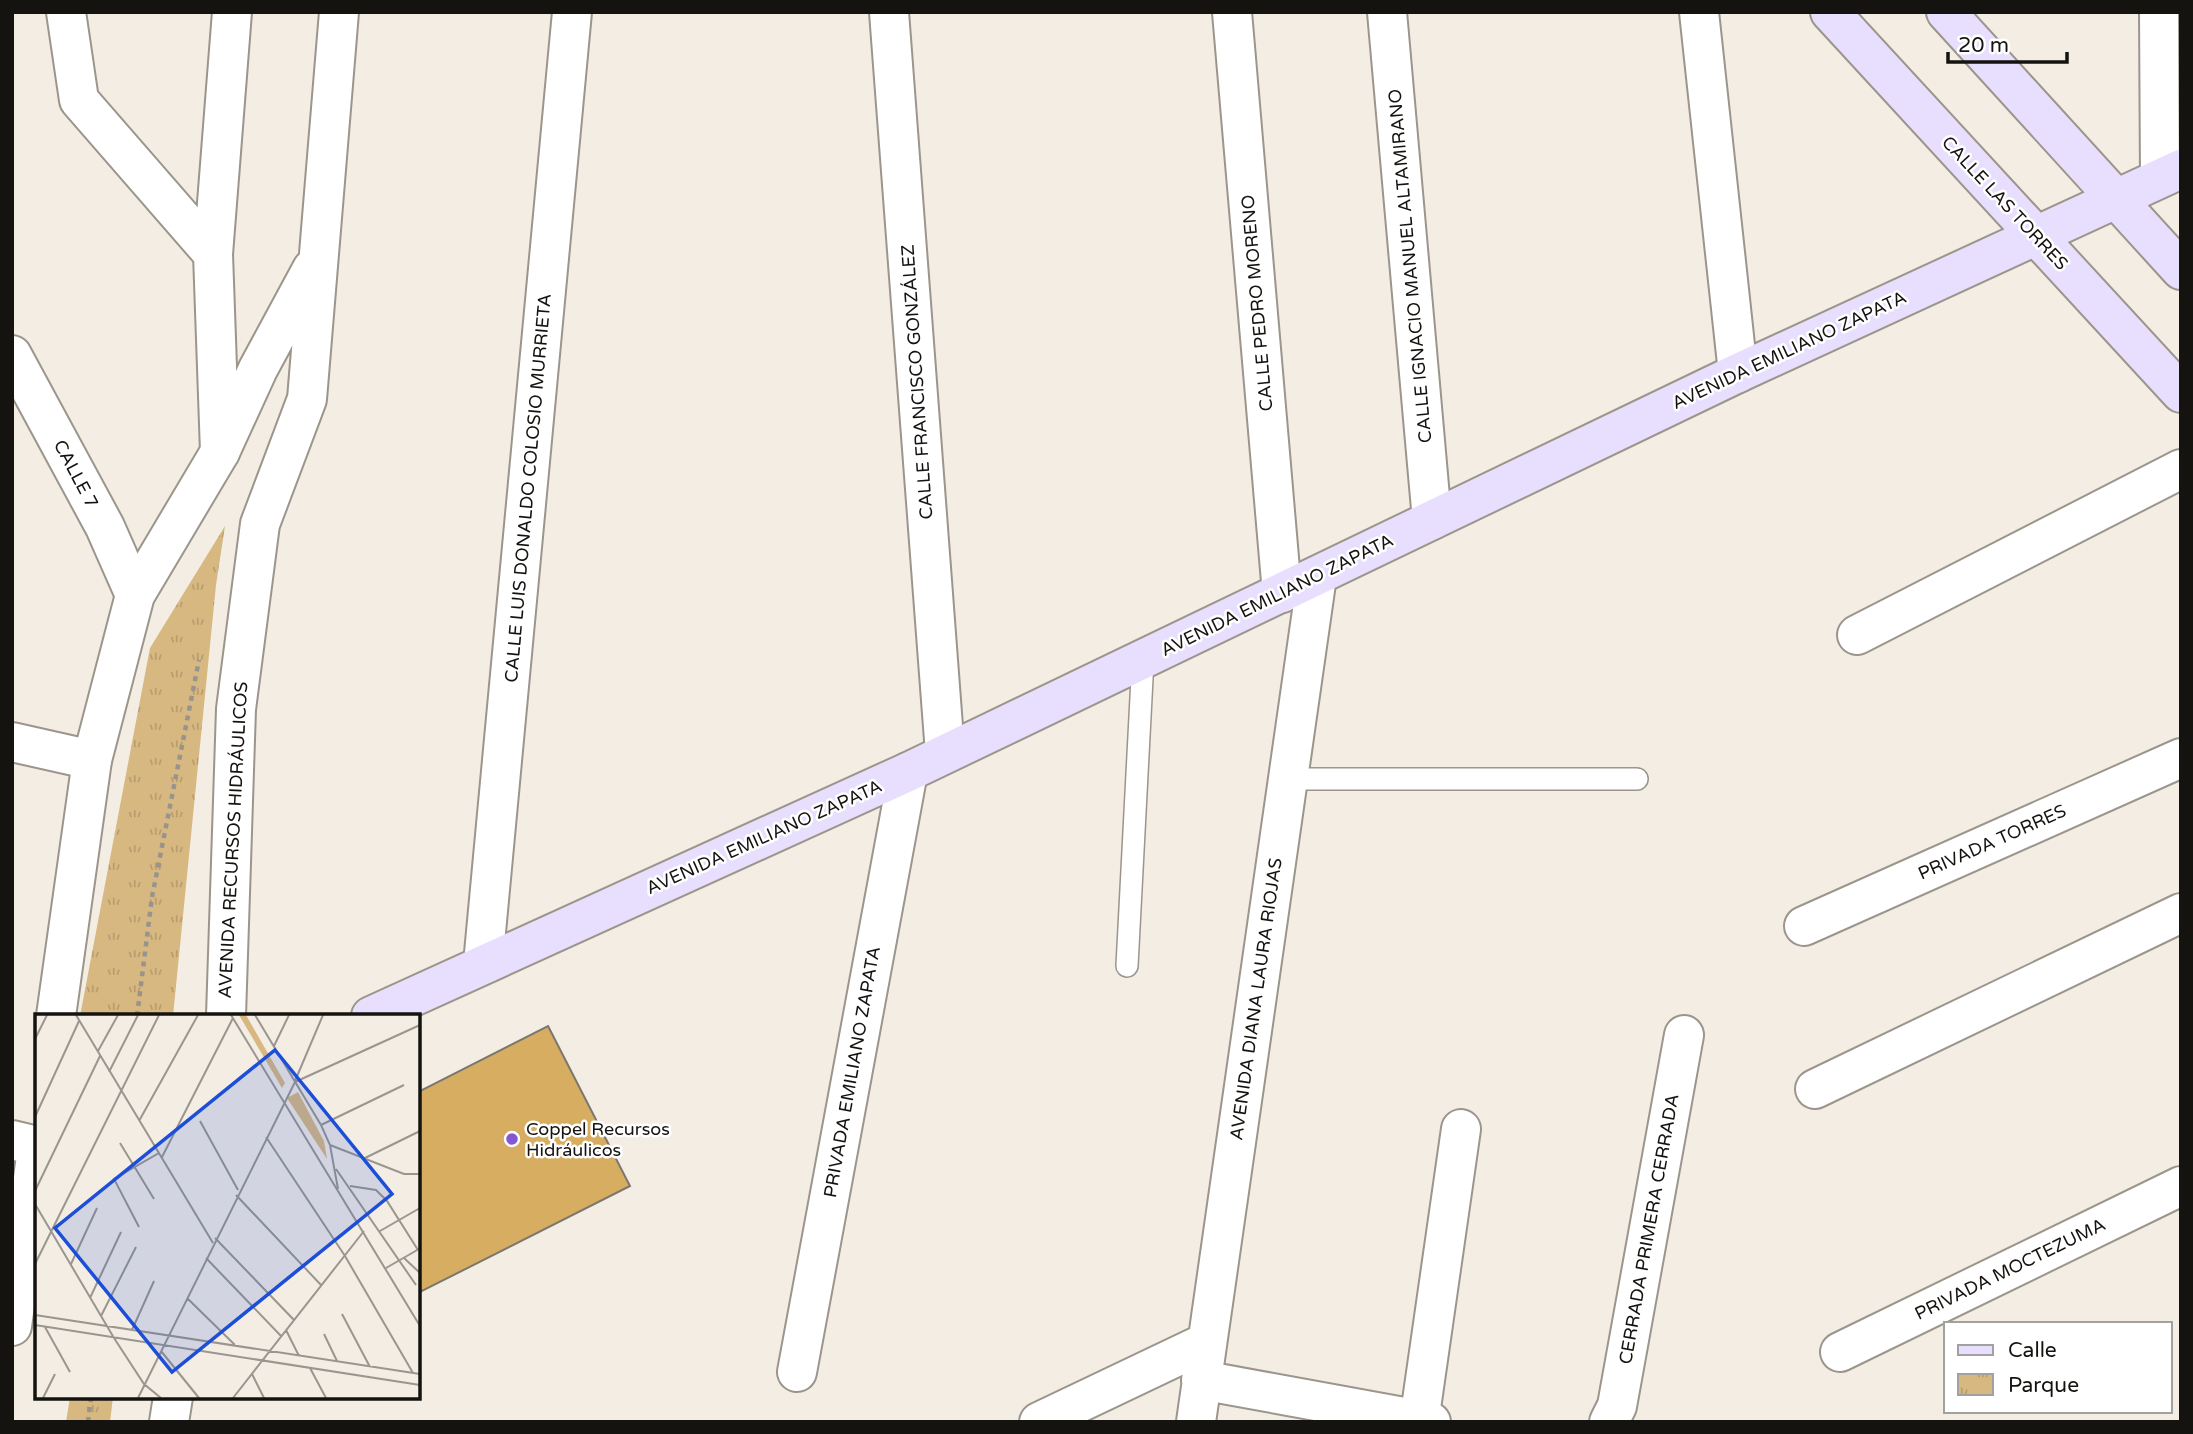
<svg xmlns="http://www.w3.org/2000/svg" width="2193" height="1434" viewBox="0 0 2193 1434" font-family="'Varela Round',sans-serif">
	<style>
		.park { fill: url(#park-tufts) }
		.building { fill: #d7ad61; stroke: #7c776e; stroke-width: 2 }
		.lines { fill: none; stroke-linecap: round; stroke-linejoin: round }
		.service-casing { stroke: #9b958c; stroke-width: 24 }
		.minor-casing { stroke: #9b958c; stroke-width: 42 }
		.tertiary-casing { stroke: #9b958c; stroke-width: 42 }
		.secondary-casing { stroke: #9b958c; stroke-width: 42 }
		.path { stroke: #98948d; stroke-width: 4.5; stroke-dasharray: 5 5; stroke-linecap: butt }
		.service { stroke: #fff; stroke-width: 21 }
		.minor { stroke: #fff; stroke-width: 38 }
		.tertiary { stroke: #fff; stroke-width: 38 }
		.secondary { stroke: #e8dffe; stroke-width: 38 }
		.poi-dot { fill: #8358d2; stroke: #fff; stroke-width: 2.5 }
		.labels { text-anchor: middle; stroke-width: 5; stroke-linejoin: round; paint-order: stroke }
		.street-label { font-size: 18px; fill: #151310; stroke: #fff }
		.poi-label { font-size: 18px; fill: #151310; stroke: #fff; text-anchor: start }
		.inset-road { fill: none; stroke: #9a968f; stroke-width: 2 }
		.view { fill: #1d4ed8; fill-opacity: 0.15; stroke: #1d4ed8; stroke-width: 3.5 }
		.inset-edge { fill: none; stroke: #151310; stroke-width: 3.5 }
	</style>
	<defs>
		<pattern id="park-tufts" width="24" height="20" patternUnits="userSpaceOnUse" patternTransform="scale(1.75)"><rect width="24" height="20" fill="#d8b881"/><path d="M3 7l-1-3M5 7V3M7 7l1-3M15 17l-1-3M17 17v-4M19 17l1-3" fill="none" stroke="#b89d6e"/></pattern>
	</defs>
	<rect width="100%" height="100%" fill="#f3ede3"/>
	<path class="park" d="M 225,526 L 216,585 L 173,1016 L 80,1016 L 150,648 Z
		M 70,1397 L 113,1397 L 110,1422 L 66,1422 Z"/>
	<path class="building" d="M 548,1026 L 630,1186 L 418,1293 L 418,1092 Z"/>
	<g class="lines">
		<g class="service-casing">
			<path id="service" d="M 1288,779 L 1637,779
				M 1127,966 L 1143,659"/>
		</g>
		<g class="minor-casing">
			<path id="minor" d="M 66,12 L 79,100 L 213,254
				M 889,12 L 945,753
				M 1232,12 L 1282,593
				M 1387,12 L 1432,520
				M 1699,12 L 1738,373
				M 2159,12 L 2160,178
				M 12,355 L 105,527 L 135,595
				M 220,452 L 213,254 L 232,12
				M 1857,635 L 2181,469
				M 12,742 L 92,760
				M 1804,926 L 2181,758
				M 483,964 L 572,12
				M 1815,1089 L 2181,913
				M 12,1140 L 37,1146
				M 1840,1352 L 2181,1186
				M 797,1372 L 908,772
				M 1201,1380 L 1431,1422
				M 1039,1422 L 1207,1342
				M 1196,1422 L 1317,576
				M 1419,1422 L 1461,1129
				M 1609,1422 L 1617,1406 L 1684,1035"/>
		</g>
		<g class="tertiary-casing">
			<path id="tertiary" d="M 56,1016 L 92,760 L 135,595 L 220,452 L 258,369 L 312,269
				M 226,1016 L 236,709 L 260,524 L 307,399 L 339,12
				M 12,1326 L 37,1150
				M 169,1422 L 173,1397"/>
		</g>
		<g class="secondary-casing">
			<path id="secondary" d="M 1830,12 L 2181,393
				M 1946,12 L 2181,270
				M 371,1016 L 908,772 L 1738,373 L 2181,169"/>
		</g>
		<path class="path" d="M 137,1016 L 152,897 L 199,660
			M 88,1422 L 91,1397"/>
		<use href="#service" class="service"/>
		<use href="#minor" class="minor"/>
		<use href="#tertiary" class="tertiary"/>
		<use href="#secondary" class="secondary"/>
	</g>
	<circle class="poi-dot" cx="512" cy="1139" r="7"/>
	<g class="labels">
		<g class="street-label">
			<text transform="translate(2005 203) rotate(47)" y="6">CALLE LAS TORRES</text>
			<text transform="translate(1410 266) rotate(-95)" y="6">CALLE IGNACIO MANUEL ALTAMIRANO</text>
			<text transform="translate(1257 303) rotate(-95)" y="6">CALLE PEDRO MORENO</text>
			<text transform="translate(1789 350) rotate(-25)" y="6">AVENIDA EMILIANO ZAPATA</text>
			<text transform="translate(917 382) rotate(-94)" y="6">CALLE FRANCISCO GONZÁLEZ</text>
			<text transform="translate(76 474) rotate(62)" y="6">CALLE 7</text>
			<text transform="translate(528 488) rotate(-85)" y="6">CALLE LUIS DONALDO COLOSIO MURRIETA</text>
			<text transform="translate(1277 595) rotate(-26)" y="6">AVENIDA EMILIANO ZAPATA</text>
			<text transform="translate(764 837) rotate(-24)" y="6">AVENIDA EMILIANO ZAPATA</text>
			<text transform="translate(233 840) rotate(-87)" y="6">AVENIDA RECURSOS HIDRÁULICOS</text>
			<text transform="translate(1992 842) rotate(-24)" y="6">PRIVADA TORRES</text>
			<text transform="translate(1256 999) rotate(-82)" y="6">AVENIDA DIANA LAURA RIOJAS</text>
			<text transform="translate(852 1072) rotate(-80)" y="6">PRIVADA EMILIANO ZAPATA</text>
			<text transform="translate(1649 1229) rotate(-80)" y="6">CERRADA PRIMERA CERRADA</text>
			<text transform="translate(2010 1269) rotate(-26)" y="6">PRIVADA MOCTEZUMA</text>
		</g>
		<g class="poi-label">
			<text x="526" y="1135">Coppel Recursos<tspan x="526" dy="21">Hidráulicos</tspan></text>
		</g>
	</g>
	<g transform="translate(35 1014)">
		<rect width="385" height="385" fill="#f3ede3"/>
		<path d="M 204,1 L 211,1 L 250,69 L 247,74 ZM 263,78 L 289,127 L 292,145 L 252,84 Z" fill="#d8b881"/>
		<path class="inset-road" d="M 41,1 L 178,229M 196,1 L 385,312M 220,1 L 286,111 L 295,131 L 303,175M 0,25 L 12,1M 239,32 L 254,1M 63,37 L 83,1M 74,58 L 103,1M 260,67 L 288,1M 260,68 L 385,11M 0,103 L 44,7M 104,107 L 163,1M 165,107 L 203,176M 286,111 L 369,71M 231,123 L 310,242 L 378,359M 85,129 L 119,185M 295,131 L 369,160 L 385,160M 127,143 L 198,4M 328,145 L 385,117M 301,155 L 381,271M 315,172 L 341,176 L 352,187 L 383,236M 0,177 L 65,42M 201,181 L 286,271M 0,190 L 79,324 L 109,370 L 126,384M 104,213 L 79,165 L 124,139M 345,217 L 385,194M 180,224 L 259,306M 171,244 L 246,322M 369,244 L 385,259M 0,250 L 124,1M 36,250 L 62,194M 351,254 L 384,235M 55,284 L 86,218M 152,284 L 200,331M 307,300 L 335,353M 0,301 L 385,360M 66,302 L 101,233M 0,311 L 385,371M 10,313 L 35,358M 97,316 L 119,267M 251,316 L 264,342M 289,320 L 302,347M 126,337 L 164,384M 275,354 L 291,384M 217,360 L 229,384M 8,384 L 20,360M 103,384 L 260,68M 198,384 L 329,217"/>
		<path class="view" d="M 240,36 L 357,180 L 137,358 L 20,214 Z"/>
		<rect width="385" height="385" class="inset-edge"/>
	</g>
	<rect width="2193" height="1434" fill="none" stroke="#151310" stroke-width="28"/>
	<rect x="1944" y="1322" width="228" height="91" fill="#ffffff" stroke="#a1a19f" stroke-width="2"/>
	<rect x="1958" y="1345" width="35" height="10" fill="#e8dffe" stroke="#a1a19f" stroke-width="2"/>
	<text x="2008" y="1357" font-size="21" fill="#151310">Calle</text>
	<rect x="1958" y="1374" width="35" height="21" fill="url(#park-tufts)" stroke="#a1a19f" stroke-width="2"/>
	<text x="2008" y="1392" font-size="21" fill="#151310">Parque</text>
	<path d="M1948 52v10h119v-10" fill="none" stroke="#151310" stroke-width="3.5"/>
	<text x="1958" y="52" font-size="21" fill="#151310" stroke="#ffffff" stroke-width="5" paint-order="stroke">20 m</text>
</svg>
